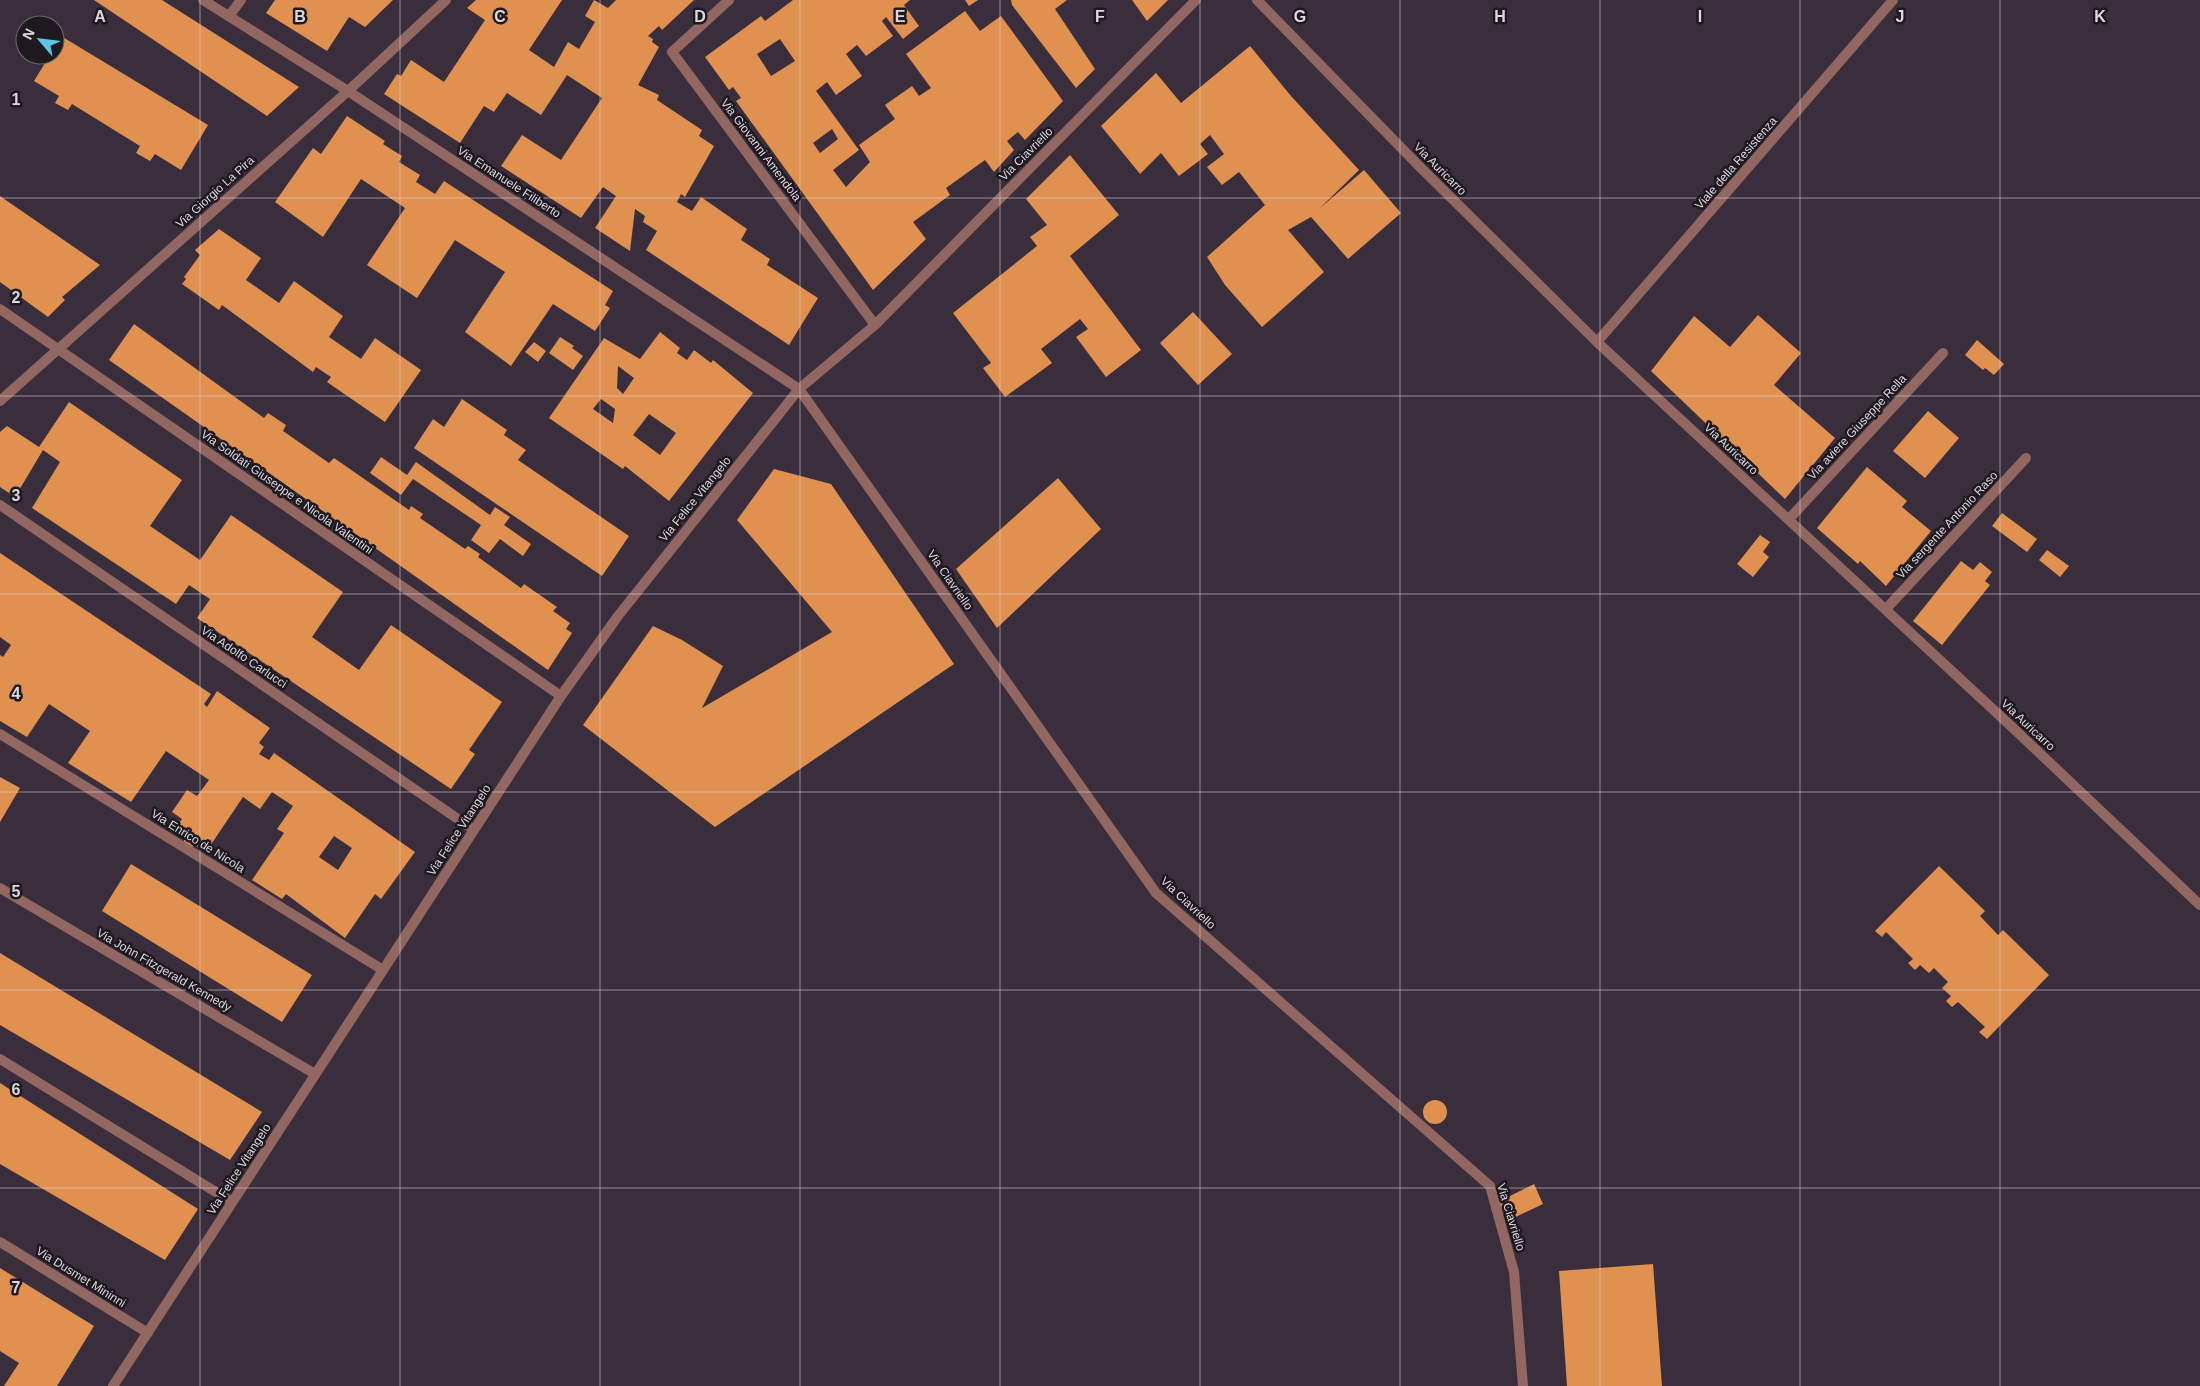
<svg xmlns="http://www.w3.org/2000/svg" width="2200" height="1386" viewBox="0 0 2200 1386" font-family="Arial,sans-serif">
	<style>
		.building { fill: #e0904f; fill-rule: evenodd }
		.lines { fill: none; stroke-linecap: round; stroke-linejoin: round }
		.minor { stroke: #926761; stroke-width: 10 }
		.tertiary { stroke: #926761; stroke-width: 10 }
		.grid { fill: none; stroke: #ded7e0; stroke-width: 1; stroke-opacity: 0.55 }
		.labels { text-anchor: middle; stroke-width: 5; stroke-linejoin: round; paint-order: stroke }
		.street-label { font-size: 12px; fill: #ded7e0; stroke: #1e191f }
		.grid-label { font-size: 16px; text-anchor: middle; font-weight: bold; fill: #ded7e0; stroke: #1e191f; stroke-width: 5; stroke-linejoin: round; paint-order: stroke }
	</style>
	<rect width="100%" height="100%" fill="#3a2e3d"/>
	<path class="building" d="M 94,0 L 162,0 L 299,87 L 267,116 Z
		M 275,0 L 393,0 L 365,27 L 349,17 L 327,51 L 266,13 Z
		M 476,0 L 562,0 L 529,50 L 554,67 L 568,42 L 579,49 L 595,22 L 585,16 L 594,0 L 608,8 L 616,0 L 694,0 L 662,30 L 659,26 L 648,36 L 653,39 L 652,42 L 659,47 L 638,85 L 659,95 L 657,100 L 702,130 L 699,136 L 714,146 L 685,197 L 681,194 L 677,202 L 692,211 L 701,197 L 747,229 L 741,240 L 770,259 L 767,265 L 818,298 L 789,345 L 646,250 L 657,231 L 643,222 L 645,216 L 635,209 L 630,251 L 595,228 L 616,196 L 603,187 L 581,218 L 501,166 L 522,135 L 561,160 L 602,98 L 567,75 L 541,115 L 507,93 L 494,112 L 484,106 L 460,143 L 384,94 L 397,74 L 401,76 L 411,60 L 444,82 L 485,20 L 467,8 Z
		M 793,0 L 910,0 L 904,5 L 919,26 L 903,39 L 886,17 L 882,21 L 893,36 L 866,56 L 857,45 L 846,54 L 862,76 L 836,95 L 827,82 L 816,91 L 859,150 L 833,170 L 846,187 L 870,162 L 859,145 L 895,119 L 885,105 L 912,86 L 919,96 L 931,88 L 906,54 L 965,11 L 980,31 L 1001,16 L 1063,101 L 1025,140 L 1018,132 L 1007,141 L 1014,150 L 994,172 L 985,160 L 946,188 L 950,195 L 913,222 L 926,239 L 873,290 L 736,101 L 741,98 L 733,87 L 729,90 L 705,57 L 761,16 L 765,21 ZM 780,39 L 795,61 L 771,76 L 757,54 ZM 832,129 L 838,139 L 820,153 L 813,143 Z
		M 965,0 L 978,0 L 969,6 Z
		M 1011,0 L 1067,0 L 1055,9 L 1095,69 L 1076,88 L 1012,5 Z
		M 1132,0 L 1168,0 L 1147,21 Z
		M 61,36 L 208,125 L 181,170 L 155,154 L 150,161 L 136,153 L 140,146 L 72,104 L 68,110 L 55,103 L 59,96 L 34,81 L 50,55 L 55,55 L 55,47 Z
		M 1250,46 L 1291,96 L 1359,170 L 1319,209 L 1364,170 L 1401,213 L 1348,259 L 1311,217 L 1288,230 L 1324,272 L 1262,327 L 1225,285 L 1207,257 L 1265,205 L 1239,172 L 1222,185 L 1207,167 L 1224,154 L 1210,135 L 1200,144 L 1208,154 L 1179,176 L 1161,153 L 1140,174 L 1101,126 L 1156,73 L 1181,103 Z
		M 347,116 L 385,141 L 383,144 L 402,156 L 399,162 L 420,175 L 416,182 L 435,194 L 444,181 L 613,291 L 605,305 L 610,308 L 595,331 L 553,304 L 511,366 L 465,332 L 505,272 L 455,240 L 417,298 L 367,265 L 405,208 L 361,179 L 323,237 L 275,202 L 313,148 L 321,154 Z
		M 1070,155 L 1119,215 L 1070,256 L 1141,350 L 1106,377 L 1076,337 L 1088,329 L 1080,319 L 1041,349 L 1052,363 L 1005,397 L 983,368 L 991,363 L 953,313 L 1037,246 L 1030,237 L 1047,225 L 1026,199 Z
		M 0,196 L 100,265 L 62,297 L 65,300 L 48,317 L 0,282 Z
		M 219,229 L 261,258 L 246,280 L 279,303 L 294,281 L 343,316 L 329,337 L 361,359 L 375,338 L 421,370 L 385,422 L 327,382 L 331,377 L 316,367 L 313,372 L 222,305 L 219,310 L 182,284 L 186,279 L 184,277 L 200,255 L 195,250 Z
		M 1193,312 L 1232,354 L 1198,385 L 1160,343 Z
		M 1758,315 L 1801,353 L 1774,385 L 1835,438 L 1785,499 L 1651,371 L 1694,316 L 1730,347 Z
		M 134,324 L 264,418 L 268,413 L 286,425 L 283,431 L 329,463 L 334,458 L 409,510 L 411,506 L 423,514 L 420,518 L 465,549 L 468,546 L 480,554 L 478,557 L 521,588 L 524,584 L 557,607 L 553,611 L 570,623 L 566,629 L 572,633 L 548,670 L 109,360 Z
		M 660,332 L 680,348 L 677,353 L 687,360 L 694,350 L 711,363 L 713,360 L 753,393 L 669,501 L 625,466 L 623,469 L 549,418 L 604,338 L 640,359 ZM 618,366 L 634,378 L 623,394 L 617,388 ZM 601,399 L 615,409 L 613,423 L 593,409 ZM 649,414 L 676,433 L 660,455 L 633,435 Z
		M 560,337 L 574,346 L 572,348 L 583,356 L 573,370 L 549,353 Z
		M 1977,340 L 2004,364 L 1994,375 L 1985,368 L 1983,370 L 1965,355 Z
		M 534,342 L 546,351 L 538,362 L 525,352 Z
		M 462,399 L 507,430 L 504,435 L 526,450 L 518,460 L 629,536 L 602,576 L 414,448 L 433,419 L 444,427 Z
		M 69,402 L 182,480 L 150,526 L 200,560 L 231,515 L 343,592 L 312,637 L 359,670 L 391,625 L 502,702 L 469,750 L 475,754 L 451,789 L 197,618 L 210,599 L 189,585 L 176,604 L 32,508 L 60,462 L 43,450 L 15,497 L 0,487 L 0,432 L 7,426 L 39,447 Z
		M 1928,411 L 1959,438 L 1925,478 L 1893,451 Z
		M 381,457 L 407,475 L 416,462 L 490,515 L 495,507 L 510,517 L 504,525 L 531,544 L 523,556 L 500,539 L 489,553 L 471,540 L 481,525 L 413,479 L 401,495 L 370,473 Z
		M 1867,467 L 1907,501 L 1902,507 L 1931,531 L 1886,586 L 1860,561 L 1858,564 L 1817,528 Z
		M 774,469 L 831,484 L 954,664 L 715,827 L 583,725 L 653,626 L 682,640 L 723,666 L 702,708 L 832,632 L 737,520 Z
		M 1058,478 L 1101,529 L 997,628 L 956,569 Z
		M 2002,513 L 2037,539 L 2027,552 L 1992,526 Z
		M 1760,535 L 1770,542 L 1763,552 L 1769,557 L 1753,577 L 1737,564 Z
		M 2047,550 L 2069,566 L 2060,577 L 2039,560 Z
		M 0,553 L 211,694 L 204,704 L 207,707 L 217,691 L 270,728 L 259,743 L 264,747 L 259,754 L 269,760 L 274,753 L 415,852 L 381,899 L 375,894 L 345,938 L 286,894 L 282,899 L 252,880 L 284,833 L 277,829 L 293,806 L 272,792 L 260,809 L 243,797 L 206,852 L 194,844 L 192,848 L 183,842 L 185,839 L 173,831 L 182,819 L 172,812 L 187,790 L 197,796 L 209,780 L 166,751 L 131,802 L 68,763 L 90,731 L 49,704 L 27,737 L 0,721 L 0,655 L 3,657 L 11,645 L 0,637 ZM 334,836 L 352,848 L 338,870 L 319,857 Z
		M 1961,561 L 1973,570 L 1980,562 L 1992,572 L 1985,581 L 1990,585 L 1942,645 L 1913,621 Z
		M 0,777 L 20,788 L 0,822 Z
		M 131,864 L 312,975 L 282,1022 L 102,911 Z
		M 1939,866 L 1985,911 L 1980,916 L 1998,935 L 2003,930 L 2049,975 L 1987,1039 L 1979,1032 L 1985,1027 L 1958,1002 L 1952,1007 L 1946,1001 L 1951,996 L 1942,988 L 1948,982 L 1934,968 L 1929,973 L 1920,965 L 1915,970 L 1908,963 L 1913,959 L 1886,932 L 1882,937 L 1875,931 Z
		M 0,953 L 262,1112 L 230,1160 L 0,1025 Z
		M 0,1083 L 198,1209 L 165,1260 L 0,1164 Z
		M1423 1112a12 12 0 1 1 24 0a12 12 0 1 1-24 0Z
		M 1534,1184 L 1543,1204 L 1507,1221 L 1498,1202 Z
		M 1653,1264 L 1662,1386 L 1567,1386 L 1559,1271 Z
		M 0,1268 L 94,1326 L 57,1386 L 4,1386 L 19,1363 L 0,1351 Z"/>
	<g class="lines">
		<path class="minor" d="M 203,0 L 348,91 L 799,389 L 1156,893 L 1490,1186 L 1514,1272 L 1523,1386
			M 729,0 L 672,52 L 875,325
			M 229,16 L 241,0
			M 0,309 L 561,696
			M 1597,342 L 1893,0
			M 0,505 L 474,830
			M 1789,519 L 1943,353
			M 1886,609 L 2026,458
			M 0,734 L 383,970
			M 0,888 L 315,1074
			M 0,1059 L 232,1202
			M 0,1242 L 148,1333
			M 113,1386 L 561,696 L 618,616 L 799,389 L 875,325 L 1196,0"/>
		<path class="tertiary" d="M 1257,0 L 1418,165 L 1597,342 L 2012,727 L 2200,905
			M 0,401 L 348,91 L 446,0"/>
	</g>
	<path class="grid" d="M 200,0 L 200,1386M 400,0 L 400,1386M 600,0 L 600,1386M 800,0 L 800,1386M 1000,0 L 1000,1386M 1200,0 L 1200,1386M 1400,0 L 1400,1386M 1600,0 L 1600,1386M 1800,0 L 1800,1386M 2000,0 L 2000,1386M 0,198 L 2200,198M 0,396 L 2200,396M 0,594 L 2200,594M 0,792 L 2200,792M 0,990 L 2200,990M 0,1188 L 2200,1188"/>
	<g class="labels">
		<g class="street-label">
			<text transform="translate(761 150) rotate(53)" y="4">Via Giovanni Amendola</text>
			<text transform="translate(1026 154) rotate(-45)" y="4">Via Ciavriello</text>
			<text transform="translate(1736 163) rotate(-49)" y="4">Viale della Resistenza</text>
			<text transform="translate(1440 169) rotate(45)" y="4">Via Auricarro</text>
			<text transform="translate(509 182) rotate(33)" y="4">Via Emanuele Filiberto</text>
			<text transform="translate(215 192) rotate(-42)" y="4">Via Giorgio La Pira</text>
			<text transform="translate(1857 427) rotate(-47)" y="4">Via aviere Giuseppe Rella</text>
			<text transform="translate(1731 449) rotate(43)" y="4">Via Auricarro</text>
			<text transform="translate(287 492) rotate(35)" y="4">Via Soldati Giuseppe e Nicola Valentini</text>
			<text transform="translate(695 499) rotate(-51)" y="4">Via Felice Vitangelo</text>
			<text transform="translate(1947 525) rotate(-47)" y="4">Via sergente Antonio Raso</text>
			<text transform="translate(950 580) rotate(55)" y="4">Via Ciavriello</text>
			<text transform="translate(244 657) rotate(34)" y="4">Via Adolfo Carlucci</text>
			<text transform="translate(2028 725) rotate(43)" y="4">Via Auricarro</text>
			<text transform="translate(459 830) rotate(-57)" y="4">Via Felice Vitangelo</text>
			<text transform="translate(198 841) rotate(32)" y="4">Via Enrico de Nicola</text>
			<text transform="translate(1188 903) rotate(43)" y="4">Via Ciavriello</text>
			<text transform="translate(164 970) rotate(30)" y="4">Via John Fitzgerald Kennedy</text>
			<text transform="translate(239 1169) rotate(-57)" y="4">Via Felice Vitangelo</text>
			<text transform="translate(1511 1217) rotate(73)" y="4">Via Ciavriello</text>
			<text transform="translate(81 1277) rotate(32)" y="4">Via Dusmet Mininni</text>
		</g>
	</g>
	<g class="grid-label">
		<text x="100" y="22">A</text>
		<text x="300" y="22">B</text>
		<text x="500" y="22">C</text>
		<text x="700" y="22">D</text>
		<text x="900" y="22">E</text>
		<text x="1100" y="22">F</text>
		<text x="1300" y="22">G</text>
		<text x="1500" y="22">H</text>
		<text x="1700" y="22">I</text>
		<text x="1900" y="22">J</text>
		<text x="2100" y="22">K</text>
		<text x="16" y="105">1</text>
		<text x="16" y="303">2</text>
		<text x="16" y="501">3</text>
		<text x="16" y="699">4</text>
		<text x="16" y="897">5</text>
		<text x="16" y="1095">6</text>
		<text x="16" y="1293">7</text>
	</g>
	<g transform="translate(40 40) rotate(298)"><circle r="24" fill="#1e191f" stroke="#6b656c"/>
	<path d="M0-4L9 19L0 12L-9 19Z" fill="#5bc8e6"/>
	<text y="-8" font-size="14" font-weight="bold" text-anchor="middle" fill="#ded7e0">N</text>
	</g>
</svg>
